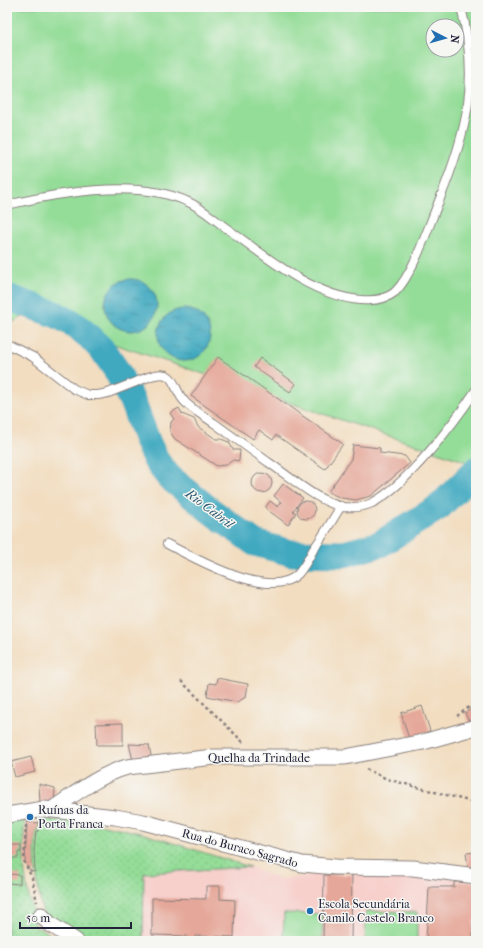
<svg xmlns="http://www.w3.org/2000/svg" width="483" height="948" viewBox="0 0 483 948" font-family="'IM FELL French Canon',serif">
	<style>
		.built { fill: #f7d0cc }
		.grass { fill: url(#grass-dots); stroke: #5b806a }
		.park { fill: #94dd98; stroke: #5b806a; fill-rule: evenodd }
		.water { fill: url(#water-ripples); stroke: #31667e }
		.lines { fill: none; stroke-linecap: round; stroke-linejoin: round }
		.river { stroke: #40a9c0; stroke-width: 27 }
		.building { fill: #e5a799 }
		.lane-casing { stroke: #8a807e; stroke-width: 10 }
		.street-casing { stroke: #8a807e; stroke-width: 17 }
		.path { stroke: #8a807e; stroke-width: 2.5; stroke-dasharray: 3 3; stroke-linecap: butt }
		.lane { stroke: #fff; stroke-width: 8 }
		.street { stroke: #fff; stroke-width: 15 }
		.poi-dot { fill: #1f6fb2; stroke: #f6f6f2; stroke-width: 1.5 }
		.labels { text-anchor: middle; stroke-width: 3; stroke-linejoin: round; paint-order: stroke }
		.street-label { font-size: 12px; fill: #22223b; stroke: #f6f6f2 }
		.poi-label { font-size: 12px; fill: #22223b; stroke: #f6f6f2; text-anchor: start }
		.water-label { font-size: 13px; font-style: italic; fill: #2e5870; stroke: #f6f6f2 }
	</style>
	<defs>
		<pattern id="grass-dots" width="8" height="8" patternUnits="userSpaceOnUse"><rect width="8" height="8" fill="#94dd98"/><path d="M2 2h.1M6 6h.1" fill="none" stroke="#7fbd84" stroke-width="1.8" stroke-linecap="round"/></pattern>
		<pattern id="water-ripples" width="26" height="14" patternUnits="userSpaceOnUse"><rect width="26" height="14" fill="#40a9c0"/><path d="M2 4q2-2 4 0t4 0M15 11q2-2 4 0t4 0" fill="none" stroke="#35899d"/></pattern>
	</defs>
	<rect width="100%" height="100%" fill="#f6f6f2"/>
	<filter id="ink" filterUnits="userSpaceOnUse"><feTurbulence type="fractalNoise" baseFrequency=".025" numOctaves="2"/><feDisplacementMap in="SourceGraphic" scale="8" xChannelSelector="R" yChannelSelector="G"/><feConvolveMatrix kernelMatrix="1 2 1 2 8 2 1 2 1" color-interpolation-filters="sRGB"/></filter>
	<filter id="wash" filterUnits="userSpaceOnUse"><feTurbulence type="fractalNoise" baseFrequency=".012" numOctaves="4" result="noise"/><feDisplacementMap in="SourceGraphic" scale="16" xChannelSelector="R" yChannelSelector="G"/><feGaussianBlur stdDeviation="0.9" result="paint"/><feColorMatrix in="noise" values="0 0 0 0 0 0 0 0 0 0 0 0 0 0 0 0 0 1.4 0 .05"/><feComposite in="paint" operator="in"/></filter>
	<g filter="url(#wash)">
		<rect width="100%" height="100%" fill="#f2ddc0"/>
		<path class="built" d="M 250,867 L 279,879 L 324,874 L 415,873 L 476,881 L 476,941 L 143,941 L 144,873 Z"/>
		<path class="grass" d="M 25,817 C 22,852 23,883 35,917 L 33,918 L 37,929 L 41,928 L 60,941 L 68,941 L 7,941 L 7,822 Z
			M 40,818 L 95,823 L 141,833 L 250,867 L 144,873 L 143,941 L 84,941 L 43,914 C 37,885 33,860 36,831 L 38,831 Z"/>
		<path class="park" d="M 7,7 L 476,7 L 476,465 L 27,315 L 7,325 ZM 433,26 L 457,26 L 457,50 L 433,50 Z
			M 366,911 L 417,912 L 417,941 L 365,941 Z
			M 284,913 L 323,914 L 322,941 L 283,941 Z"/>
		<path class="water" d="M105 305a26 26 0 1 1 52 0a26 26 0 1 1-52 0Z
			M158 335a26 26 0 1 1 52 0a26 26 0 1 1-52 0Z"/>
		<g class="lines">
			<path class="river" d="M 7,297 L 57,315 L 75,325 L 90,337 L 104,352 L 117,371 L 132,401 L 148,443 L 157,462 L 169,477 L 211,511 L 255,543 L 291,553 L 344,554 L 380,544 L 439,507 L 476,470"/>
		</g>
		<g id="blocks">
			<path class="building" d="M 218,357 L 343,444 L 325,469 L 276,435 L 273,440 L 259,430 L 253,439 L 191,396 Z
				M 260,358 L 296,384 L 290,392 L 254,367 Z
				M 179,408 L 182,414 L 194,419 L 198,427 L 216,439 L 221,439 L 229,442 L 233,450 L 240,450 L 239,461 L 233,460 L 226,465 L 217,466 L 175,439 L 170,432 L 171,422 L 174,419 L 170,413 Z
				M 353,445 L 380,448 L 380,453 L 405,456 L 410,463 L 371,496 L 356,500 L 341,498 L 328,492 L 351,459 Z
				M252 483a10 10 0 1 1 20 0a10 10 0 1 1-20 0Z
				M 283,484 L 303,498 L 293,511 L 296,513 L 288,525 L 265,508 L 270,501 L 278,507 L 281,502 L 274,496 Z
				M297 510a9 9 0 1 1 18 0a9 9 0 1 1-18 0Z
				M 217,678 L 248,684 L 246,697 L 237,702 L 207,696 L 209,683 L 216,684 Z
				M 422,706 L 430,731 L 421,734 L 422,738 L 410,742 L 401,713 Z
				M 476,706 L 476,724 L 471,726 L 465,713 Z
				M 123,723 L 123,745 L 97,745 L 96,724 Z
				M 129,744 L 149,745 L 152,761 L 134,764 Z
				M 31,757 L 35,772 L 15,777 L 11,762 Z
				M 39,784 L 55,788 L 54,805 L 40,804 Z
				M 27,822 L 39,823 L 38,831 L 36,831 L 34,850 L 35,872 L 30,871 L 25,861 Z
				M 7,845 L 21,845 L 21,852 L 18,852 L 18,858 L 7,858 Z
				M 476,852 L 476,866 L 468,867 L 466,853 Z
				M 9,874 L 20,875 L 20,884 L 7,883 Z
				M 324,875 L 352,875 L 351,941 L 323,941 Z
				M 454,882 L 476,882 L 476,921 L 473,921 L 473,941 L 426,941 L 429,887 L 454,887 Z
				M 206,886 L 220,886 L 220,899 L 235,900 L 234,937 L 195,936 L 195,941 L 186,941 L 187,936 L 152,935 L 152,898 L 206,899 Z"/>
		</g>
	</g>
	<g filter="url(#ink)">
		<use href="#blocks" fill-opacity="0" stroke="#8a807e" stroke-width="1"/>
		<g class="lines">
			<g class="lane-casing">
				<path id="lane" d="M 7,205 C 57,193 137,179 186,201 C 199,206 210,216 222,225 C 262,253 310,296 361,300 C 373,301 385,300 395,292 C 413,275 429,225 439,201 C 467,132 480,81 461,7
					M 7,344 L 33,357 L 74,389 L 88,395 L 98,395 L 108,393 L 151,376 C 177,368 172,389 185,402 C 193,410 204,416 214,423 C 232,436 250,449 268,462 C 289,476 318,502 343,507 C 353,508 363,507 372,503 C 407,485 454,423 476,390
					M 167,544 C 195,558 270,602 298,574 C 304,567 309,558 313,550 C 323,536 332,521 341,506"/>
			</g>
			<g class="street-casing">
				<path id="street" d="M 51,810 C 75,794 99,775 127,767 L 214,757 L 345,757 L 423,742 L 476,727
					M 7,815 L 44,809 L 115,817 L 143,822 L 302,864 L 336,867 L 413,868 L 476,876
					M 41,915 L 50,924 L 76,941"/>
			</g>
			<path class="path" d="M 181,681 L 244,743
				M 457,716 L 476,702
				M 366,769 L 387,779 L 476,803
				M 26,825 L 24,861 L 32,878 L 37,902"/>
			<use href="#lane" class="lane"/>
			<use href="#street" class="street"/>
		</g>
	</g>
	<g class="poi-dot">
		<circle cx="30" cy="817" r="4"/>
		<circle cx="310" cy="911" r="4"/>
	</g>
	<g class="labels">
		<g class="street-label">
			<text x="259" y="762">Quelha da Trindade</text>
			<text transform="translate(240 848) rotate(15)" y="4">Rua do Buraco Sagrado</text>
		</g>
		<g class="poi-label">
			<text x="38" y="814">Ruínas da<tspan x="38" dy="14">Porta Franca</tspan></text>
			<text x="318" y="908">Escola Secundária<tspan x="318" dy="14">Camilo Castelo Branco</tspan></text>
		</g>
		<g class="water-label">
			<text transform="translate(210 508) rotate(37)" y="5">Rio Cabril</text>
		</g>
	</g>
	<rect width="483" height="948" fill="none" stroke="#f6f6f2" stroke-width="24"/>
	<g transform="translate(445 38) rotate(96)"><circle r="19" fill="#f6f6f2" stroke="#a1a1a9"/>
	<path d="M0-3L7 15L0 10L-7 15Z" fill="#1f6fb2"/>
	<text y="-6" font-size="11" font-weight="bold" text-anchor="middle" fill="#22223b">N</text>
	</g>
	<path d="M20 922v6h111v-6" fill="none" stroke="#22223b" stroke-width="2"/>
	<text x="26" y="922" font-size="12" fill="#22223b" stroke="#f6f6f2" stroke-width="3" paint-order="stroke">50 m</text>
</svg>
